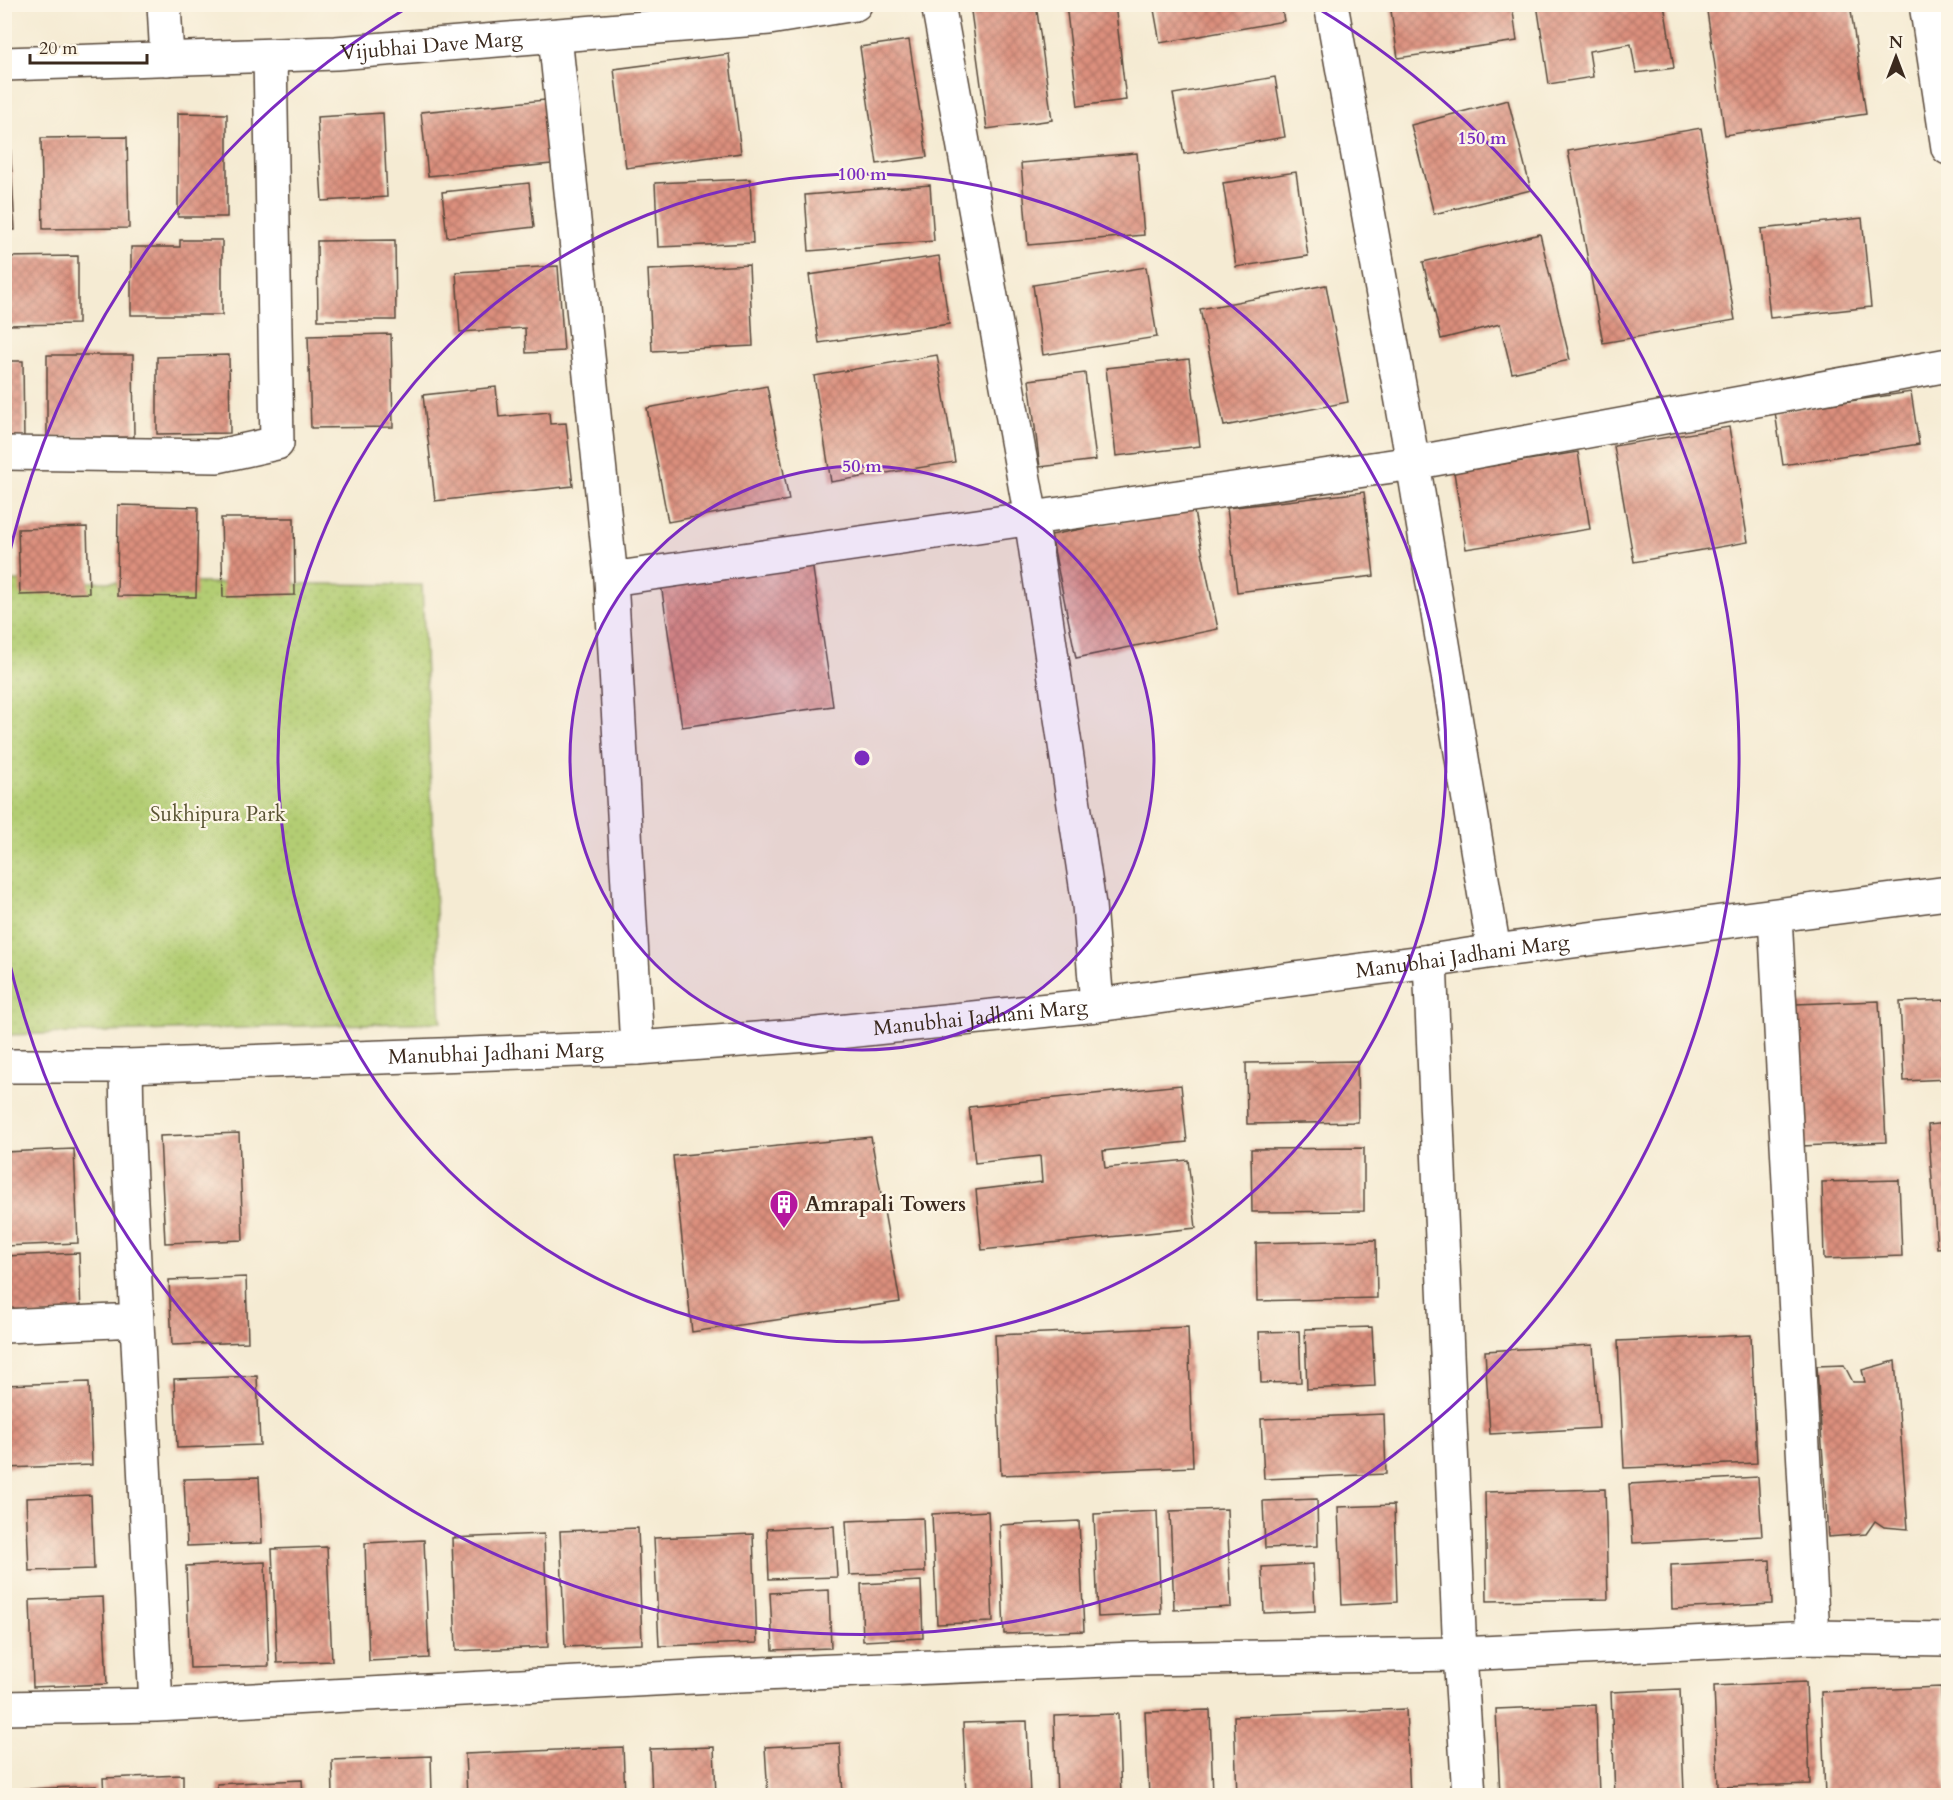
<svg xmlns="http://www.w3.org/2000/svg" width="1953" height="1800" viewBox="0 0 1953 1800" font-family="Cardo,serif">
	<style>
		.park { fill: url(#park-dots); stroke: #777c48; stroke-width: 1.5 }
		.building { fill: url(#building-cross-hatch) }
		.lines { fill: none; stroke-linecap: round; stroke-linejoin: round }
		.street-casing { stroke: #574739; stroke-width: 36 }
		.secondary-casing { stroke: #574739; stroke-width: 36 }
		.street { stroke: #fff; stroke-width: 33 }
		.secondary { stroke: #fff; stroke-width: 33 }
		.ring { fill: none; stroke: #7b2cbf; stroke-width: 3 }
		.labels { text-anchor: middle; stroke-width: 4.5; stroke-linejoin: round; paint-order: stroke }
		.street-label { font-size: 21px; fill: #3b2a1e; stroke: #fcf5e5 }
		.park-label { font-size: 21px; fill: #595333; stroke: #fcf5e5 }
		.poi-label { font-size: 21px; font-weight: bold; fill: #3b2a1e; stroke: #fcf5e5; text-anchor: start }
		.centre { fill: #7b2cbf; stroke: #fcf5e5; stroke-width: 3 }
		.ring-label { font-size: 18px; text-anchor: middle; font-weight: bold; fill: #7b2cbf; stroke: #fcf5e5; stroke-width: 4.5; stroke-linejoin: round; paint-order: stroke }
	</style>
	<defs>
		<pattern id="park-dots" width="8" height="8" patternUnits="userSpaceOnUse" patternTransform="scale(1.5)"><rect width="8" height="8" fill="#b3cd73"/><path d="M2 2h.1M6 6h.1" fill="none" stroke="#9bb063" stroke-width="1.8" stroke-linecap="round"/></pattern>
		<pattern id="building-cross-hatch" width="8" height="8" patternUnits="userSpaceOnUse" patternTransform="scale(1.5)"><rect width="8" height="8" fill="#db8f7d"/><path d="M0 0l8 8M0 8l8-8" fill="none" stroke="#b37566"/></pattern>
	</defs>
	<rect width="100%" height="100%" fill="#fcf5e5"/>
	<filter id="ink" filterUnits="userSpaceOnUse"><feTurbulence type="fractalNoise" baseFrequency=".0167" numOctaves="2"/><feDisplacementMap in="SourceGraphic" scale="12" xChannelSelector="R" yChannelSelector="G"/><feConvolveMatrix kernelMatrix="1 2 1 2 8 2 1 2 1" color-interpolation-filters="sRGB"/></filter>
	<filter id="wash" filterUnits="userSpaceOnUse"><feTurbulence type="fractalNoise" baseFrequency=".008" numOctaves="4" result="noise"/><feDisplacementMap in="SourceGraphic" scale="24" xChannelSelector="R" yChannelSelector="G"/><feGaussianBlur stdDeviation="1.35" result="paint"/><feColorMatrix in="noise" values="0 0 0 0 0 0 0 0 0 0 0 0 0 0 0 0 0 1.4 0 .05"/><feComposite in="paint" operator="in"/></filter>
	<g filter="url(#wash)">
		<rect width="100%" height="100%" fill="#f5ebd3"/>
		<path class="park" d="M 4,581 L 422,585 L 441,1022 L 5,1035 Z"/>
		<g id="blocks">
			<path class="building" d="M 970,4 L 1036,4 L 1052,120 L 987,129 Z
				M 1066,4 L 1115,4 L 1126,100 L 1078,106 Z
				M 1153,4 L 1281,4 L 1284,21 L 1160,43 Z
				M 1390,4 L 1512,4 L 1517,41 L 1398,58 Z
				M 1537,4 L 1664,4 L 1674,68 L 1636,73 L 1631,44 L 1589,51 L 1593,77 L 1549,84 Z
				M 1706,4 L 1850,4 L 1866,114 L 1725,135 Z
				M 909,40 L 927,157 L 877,164 L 860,47 Z
				M 729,54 L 741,153 L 626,168 L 614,69 Z
				M 1275,77 L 1285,137 L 1184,154 L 1173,94 Z
				M 545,100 L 551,164 L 428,176 L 421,112 Z
				M 1508,100 L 1531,190 L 1434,214 L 1411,125 Z
				M 178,113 L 227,114 L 227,217 L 178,217 Z
				M 383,113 L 387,197 L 322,201 L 317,117 Z
				M 4,124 L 9,124 L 15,230 L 4,230 Z
				M 1701,128 L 1735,320 L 1603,343 L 1568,151 Z
				M 127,137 L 129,228 L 43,229 L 41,138 Z
				M 1137,153 L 1144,235 L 1028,245 L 1021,163 Z
				M 1296,172 L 1308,256 L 1236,267 L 1223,183 Z
				M 750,179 L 753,243 L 658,247 L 655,183 Z
				M 529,183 L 534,227 L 447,237 L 442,192 Z
				M 930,185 L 934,241 L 809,251 L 805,195 Z
				M 1862,218 L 1871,307 L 1770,318 L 1761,229 Z
				M 1540,234 L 1570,360 L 1512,373 L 1500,324 L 1441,339 L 1423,262 Z
				M 180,240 L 222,240 L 222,315 L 131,315 L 131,247 L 180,247 Z
				M 395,240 L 396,320 L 318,320 L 317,241 Z
				M 78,256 L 78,324 L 4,325 L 4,257 Z
				M 939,256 L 949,324 L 819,343 L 809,275 Z
				M 749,265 L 753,346 L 652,351 L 648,270 Z
				M 558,266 L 564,351 L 526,353 L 525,328 L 460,332 L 456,272 Z
				M 1146,267 L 1157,337 L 1043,355 L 1033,285 Z
				M 1326,285 L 1348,402 L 1224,426 L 1200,309 Z
				M 391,334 L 393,427 L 311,428 L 308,336 Z
				M 47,355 L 133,355 L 134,437 L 47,438 Z
				M 229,355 L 230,433 L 157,434 L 157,357 Z
				M 937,355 L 955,462 L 831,482 L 814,376 Z
				M 1189,359 L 1200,446 L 1116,456 L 1106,368 Z
				M 5,361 L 23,361 L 24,443 L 5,444 Z
				M 1085,373 L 1096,460 L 1040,467 L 1029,380 Z
				M 767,386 L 789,500 L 668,522 L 647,408 Z
				M 496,387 L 499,417 L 549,412 L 550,424 L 566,423 L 573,486 L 435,501 L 423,395 Z
				M 1911,392 L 1919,444 L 1783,465 L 1775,412 Z
				M 1729,427 L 1748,542 L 1634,562 L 1614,446 Z
				M 1578,452 L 1590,529 L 1466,549 L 1454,472 Z
				M 1364,492 L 1374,576 L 1237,592 L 1227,508 Z
				M 118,505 L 198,507 L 196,597 L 117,596 Z
				M 1193,507 L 1218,629 L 1076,658 L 1051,535 Z
				M 221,518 L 294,518 L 295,595 L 223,597 Z
				M 87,527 L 89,593 L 20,595 L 18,529 Z
				M 812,562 L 833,706 L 682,727 L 661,584 Z
				M 1948,1000 L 1948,1079 L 1904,1081 L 1900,1002 Z
				M 1879,1001 L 1886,1142 L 1802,1146 L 1795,1004 Z
				M 1357,1061 L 1358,1122 L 1247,1124 L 1246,1063 Z
				M 1181,1085 L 1187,1142 L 1103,1151 L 1105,1168 L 1188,1160 L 1196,1228 L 982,1250 L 976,1190 L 1042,1182 L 1040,1156 L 975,1163 L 969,1107 Z
				M 1948,1123 L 1948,1247 L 1937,1248 L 1928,1125 Z
				M 239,1133 L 243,1240 L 165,1243 L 160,1136 Z
				M 871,1137 L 900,1302 L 692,1332 L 673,1156 Z
				M 1364,1148 L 1364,1211 L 1252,1212 L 1251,1149 Z
				M 74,1149 L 78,1243 L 4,1246 L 4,1152 Z
				M 1899,1180 L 1902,1256 L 1824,1259 L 1822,1182 Z
				M 1376,1240 L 1377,1298 L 1257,1301 L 1256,1243 Z
				M 79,1253 L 81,1316 L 4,1319 L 4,1256 Z
				M 246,1277 L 248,1342 L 172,1345 L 169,1280 Z
				M 1188,1327 L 1193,1467 L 1001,1475 L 995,1335 Z
				M 1372,1327 L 1375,1386 L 1307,1389 L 1305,1329 Z
				M 1299,1331 L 1301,1382 L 1261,1383 L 1259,1332 Z
				M 1751,1335 L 1757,1463 L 1624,1468 L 1618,1341 Z
				M 1593,1345 L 1599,1428 L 1490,1434 L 1485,1351 Z
				M 1895,1361 L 1908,1529 L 1884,1527 L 1875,1521 L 1866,1534 L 1828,1537 L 1817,1366 L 1844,1365 L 1853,1382 L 1865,1382 L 1862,1370 Z
				M 257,1376 L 260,1445 L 177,1448 L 174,1379 Z
				M 89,1382 L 92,1465 L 5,1468 L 4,1385 Z
				M 1384,1414 L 1386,1474 L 1264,1479 L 1261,1419 Z
				M 1944,1422 L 1948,1422 L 1948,1476 L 1943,1476 Z
				M 259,1477 L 262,1543 L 187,1546 L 184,1479 Z
				M 1758,1477 L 1762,1536 L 1633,1543 L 1629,1484 Z
				M 1605,1489 L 1608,1599 L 1487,1601 L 1485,1492 Z
				M 91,1495 L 94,1569 L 29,1571 L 26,1498 Z
				M 1317,1499 L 1318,1546 L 1265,1548 L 1263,1501 Z
				M 1394,1505 L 1397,1602 L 1342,1605 L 1338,1507 Z
				M 1227,1509 L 1231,1607 L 1174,1610 L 1170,1511 Z
				M 988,1511 L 993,1622 L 937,1624 L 932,1514 Z
				M 1157,1511 L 1161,1614 L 1098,1617 L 1094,1514 Z
				M 923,1518 L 925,1572 L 849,1575 L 846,1521 Z
				M 1079,1521 L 1084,1631 L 1004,1634 L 1000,1525 Z
				M 834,1526 L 837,1577 L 769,1579 L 767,1529 Z
				M 638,1528 L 642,1644 L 565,1647 L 560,1531 Z
				M 544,1534 L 548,1647 L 456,1651 L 452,1538 Z
				M 753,1534 L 757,1643 L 659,1646 L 654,1538 Z
				M 424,1540 L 429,1658 L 369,1661 L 365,1543 Z
				M 327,1547 L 332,1661 L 277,1663 L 272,1549 Z
				M 1770,1560 L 1772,1604 L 1672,1609 L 1671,1565 Z
				M 265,1562 L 269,1666 L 190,1668 L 186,1566 Z
				M 1313,1564 L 1315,1611 L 1264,1613 L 1262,1567 Z
				M 921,1581 L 923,1638 L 863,1641 L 861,1584 Z
				M 829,1590 L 831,1648 L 773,1650 L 770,1593 Z
				M 103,1597 L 107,1684 L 33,1687 L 30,1600 Z
				M 4,1598 L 6,1598 L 8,1633 L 4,1634 Z
				M 1806,1682 L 1810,1784 L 1718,1787 L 1714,1686 Z
				M 1941,1687 L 1946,1796 L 1825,1796 L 1821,1692 Z
				M 1680,1689 L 1684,1793 L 1615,1796 L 1611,1692 Z
				M 1596,1705 L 1599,1796 L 1500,1796 L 1496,1709 Z
				M 1406,1709 L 1410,1796 L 1237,1796 L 1234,1716 Z
				M 1210,1710 L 1213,1796 L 1149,1796 L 1145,1712 Z
				M 1118,1714 L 1121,1796 L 1057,1796 L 1054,1716 Z
				M 1027,1721 L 1030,1796 L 966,1796 L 963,1723 Z
				M 840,1743 L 843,1796 L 768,1796 L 765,1747 Z
				M 623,1747 L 625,1796 L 467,1796 L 465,1754 Z
				M 714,1747 L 716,1796 L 652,1796 L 650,1749 Z
				M 431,1756 L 432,1796 L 333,1796 L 332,1760 Z
				M 183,1775 L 183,1796 L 104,1796 L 103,1778 Z
				M 302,1780 L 303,1796 L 218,1796 L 217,1784 Z
				M 96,1786 L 96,1796 L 4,1796 L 4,1790 Z"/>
		</g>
	</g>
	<g filter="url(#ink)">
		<use href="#blocks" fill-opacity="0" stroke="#574739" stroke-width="1.5"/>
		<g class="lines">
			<g class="street-casing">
				<path id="street" d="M 164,4 L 167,59
					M 938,4 L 1031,518 L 1089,905 L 1097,1005
					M 1331,4 L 1413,463 L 1494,951
					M 555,36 L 611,579 L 1413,463 L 1948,365
					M 4,453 L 218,456 L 277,443 L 270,56
					M 611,579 L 637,1048
					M 1775,916 L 1813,1637
					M 126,1066 L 127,1121 L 156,1705
					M 4,1326 L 137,1320
					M 4,1708 L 156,1705 L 712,1676 L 1133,1659 L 1460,1654 L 1813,1637 L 1948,1639"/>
			</g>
			<g class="secondary-casing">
				<g id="secondary">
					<path d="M 1926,4 L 1948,148"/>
					<path id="s1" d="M 4,64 L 336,53 L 769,18 L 855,4"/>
					<path d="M 1430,961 L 1460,1654 L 1469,1796"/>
					<path id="s2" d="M 4,1066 L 126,1066 L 637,1048 L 808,1035 L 1097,1005 L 1430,961 L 1494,951 L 1948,893"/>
				</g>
			</g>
			<use href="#street" class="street"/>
			<use href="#secondary" class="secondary"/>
		</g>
	</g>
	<circle cx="862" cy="758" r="292" fill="#7b2cbf" fill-opacity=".12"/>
	<g class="ring">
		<circle cx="862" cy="758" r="292"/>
		<circle cx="862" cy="758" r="584"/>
		<path d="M6 568A877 877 0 0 1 410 6M1314 6A877 877 0 1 1 6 948"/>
	</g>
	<defs>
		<g id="building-pin" transform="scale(1.5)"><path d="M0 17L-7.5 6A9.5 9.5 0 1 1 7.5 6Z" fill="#b5179e" stroke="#fcf5e5"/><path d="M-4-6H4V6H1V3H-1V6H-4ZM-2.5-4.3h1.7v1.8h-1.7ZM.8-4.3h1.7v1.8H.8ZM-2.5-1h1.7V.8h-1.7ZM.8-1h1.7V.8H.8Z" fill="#fff"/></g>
	</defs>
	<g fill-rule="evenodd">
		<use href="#building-pin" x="784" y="1204"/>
	</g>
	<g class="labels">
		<g class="street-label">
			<text dy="7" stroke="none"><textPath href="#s1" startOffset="428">Vijubhai Dave Marg</textPath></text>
			<text dy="7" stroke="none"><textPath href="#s2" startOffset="1464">Manubhai Jadhani Marg</textPath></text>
			<text dy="7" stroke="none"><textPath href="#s2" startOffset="978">Manubhai Jadhani Marg</textPath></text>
			<text dy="7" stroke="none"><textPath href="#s2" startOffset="492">Manubhai Jadhani Marg</textPath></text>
		</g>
		<g class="park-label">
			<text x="218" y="821">Sukhipura Park</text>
		</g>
		<g class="poi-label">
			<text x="805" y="1211">Amrapali Towers</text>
		</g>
	</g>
	<circle cx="862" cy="758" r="9" class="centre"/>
	<g class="ring-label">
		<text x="1482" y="144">150 m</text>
		<text x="862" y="180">100 m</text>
		<text x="862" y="472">50 m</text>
	</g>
	<rect width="1953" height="1800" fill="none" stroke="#fcf5e5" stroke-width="24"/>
	<g transform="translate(1896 57)" stroke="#fcf5e5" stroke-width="4.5" paint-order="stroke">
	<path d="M0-4.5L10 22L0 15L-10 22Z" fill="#3b2a1e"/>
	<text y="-9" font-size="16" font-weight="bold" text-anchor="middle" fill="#3b2a1e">N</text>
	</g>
	<path d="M30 54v9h117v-9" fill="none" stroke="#3b2a1e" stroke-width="3"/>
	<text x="39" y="54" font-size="18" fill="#3b2a1e" stroke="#fcf5e5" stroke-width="4.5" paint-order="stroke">20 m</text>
</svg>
